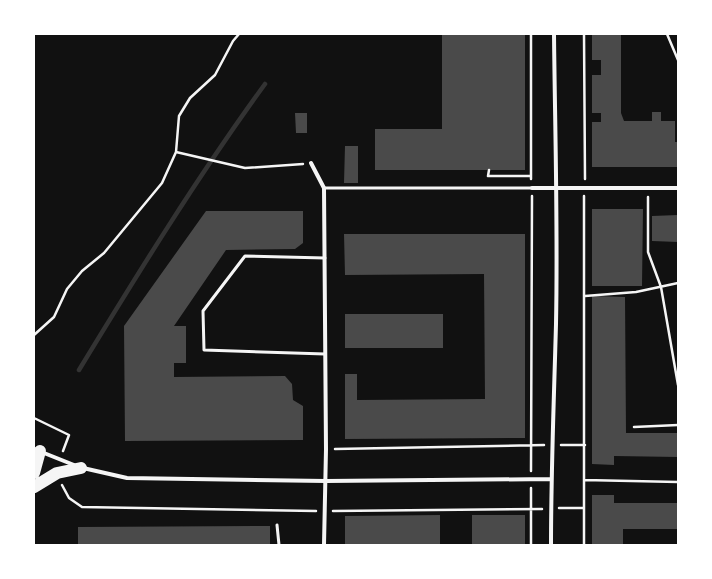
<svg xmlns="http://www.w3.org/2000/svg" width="712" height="579" viewBox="0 0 712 579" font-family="'Work Sans',sans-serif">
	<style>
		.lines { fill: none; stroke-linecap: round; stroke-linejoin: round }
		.stream { stroke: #333; stroke-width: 4.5 }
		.building { fill: #4a4a4a }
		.path { stroke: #f5f5f5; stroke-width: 2.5 }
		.service { stroke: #f5f5f5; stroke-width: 3 }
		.minor { stroke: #f5f5f5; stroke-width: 4 }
		.motorway { stroke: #f5f5f5; stroke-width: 12 }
	</style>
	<rect width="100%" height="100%" fill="#111"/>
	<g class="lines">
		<path class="stream" d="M 79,370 C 138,273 198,176 265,84"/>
	</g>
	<path class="building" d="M 442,34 L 525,34 L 525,170 L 375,170 L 375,129 L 442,129 Z
		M 592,34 L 621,34 L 621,113 L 624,121 L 652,121 L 652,112 L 661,112 L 661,121 L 675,121 L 675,142 L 678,142 L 678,167 L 592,167 L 592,122 L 601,122 L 601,113 L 592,113 L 592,75 L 601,75 L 601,60 L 592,60 Z
		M 295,113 L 307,113 L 307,133 L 296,133 Z
		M 345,146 L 358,146 L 358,183 L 344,183 Z
		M 592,209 L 643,209 L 642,286 L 592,286 Z
		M 206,211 L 303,211 L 303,243 L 295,249 L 226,250 L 174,326 L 186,326 L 186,363 L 174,363 L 174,377 L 285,376 L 292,384 L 293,400 L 303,406 L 303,440 L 125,441 L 124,326 Z
		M 678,215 L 678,242 L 652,241 L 652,216 Z
		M 344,234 L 525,234 L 525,438 L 345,439 L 345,374 L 357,374 L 357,400 L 485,399 L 484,274 L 345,275 Z
		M 592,296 L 625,297 L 626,433 L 678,433 L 678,457 L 614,456 L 614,465 L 592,464 Z
		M 345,314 L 443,314 L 443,348 L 345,348 Z
		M 592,495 L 614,495 L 614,503 L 678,503 L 678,529 L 623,529 L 623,545 L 592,545 Z
		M 440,515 L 440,545 L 345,545 L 345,516 Z
		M 472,515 L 525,515 L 525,545 L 472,545 Z
		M 270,526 L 270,545 L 78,545 L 78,527 Z"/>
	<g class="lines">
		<path class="path" d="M 531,34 L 531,179
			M 584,34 L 585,179
			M 667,34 L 678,60
			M 176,152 L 245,168 L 303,164
			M 489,170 L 488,176 L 531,176
			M 648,197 L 648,252 L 661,287 L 678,385
			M 585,296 L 636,292 L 678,283
			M 34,335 L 54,317 L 67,289 L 82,271 L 104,253 L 162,183 L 176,152 L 179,116 L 190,98 L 215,75 L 233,41 L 239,34
			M 34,418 L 69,435 L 63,451
			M 634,427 L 678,425
			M 561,445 L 585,445
			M 335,449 L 544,445
			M 531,471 L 532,196
			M 584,480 L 678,482
			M 62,485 L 69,498 L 82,507 L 316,511
			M 531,488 L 531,545
			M 559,508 L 584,508
			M 333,511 L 542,509
			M 584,545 L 584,196"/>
		<path class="service" d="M 324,188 L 532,188
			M 325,258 L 245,256 L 203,311 L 204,350 L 325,354
			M 277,525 L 279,545"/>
		<path class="minor" d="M 311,163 L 324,188 L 326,449 L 324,545
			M 532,188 L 678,188
			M 34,449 L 74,465
			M 83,468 L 127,478 L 326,481 L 551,479
			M 551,545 C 551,471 554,398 556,324 C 558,227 555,131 554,34"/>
		<path class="motorway" d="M 34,473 L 40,451
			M 34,487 L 57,473 L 81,468"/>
	</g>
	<rect width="712" height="579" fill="none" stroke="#ffffff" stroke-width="70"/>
</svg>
